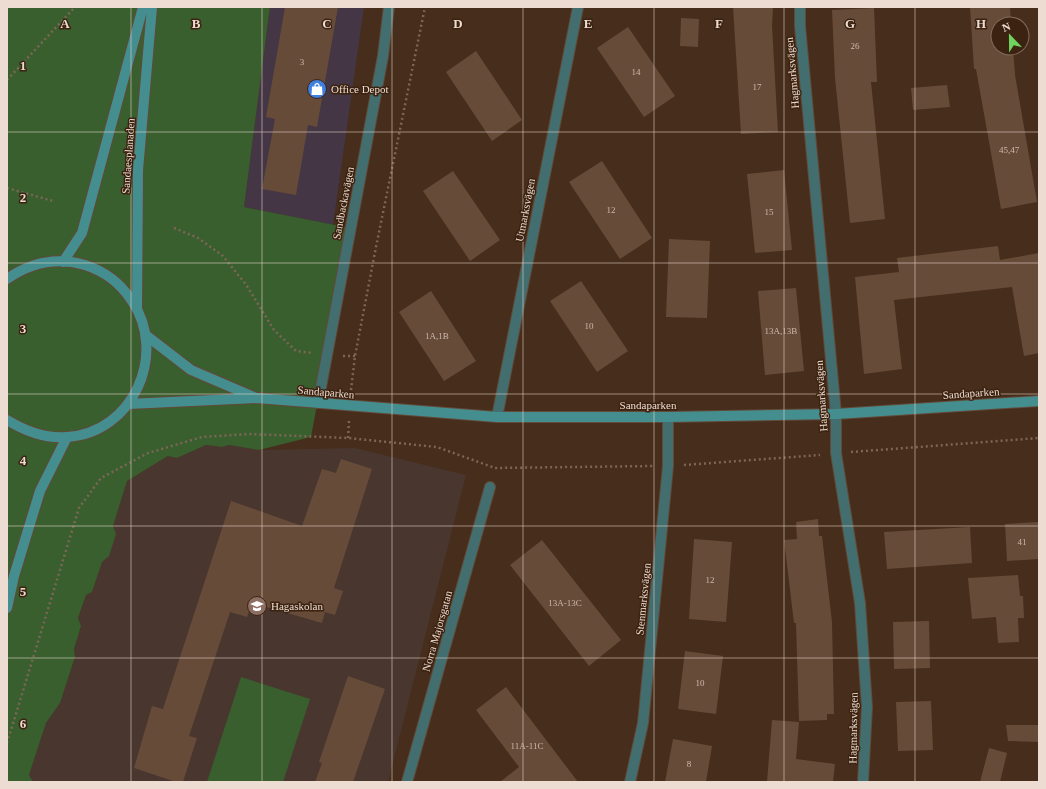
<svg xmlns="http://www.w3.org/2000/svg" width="1046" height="789" viewBox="0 0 1046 789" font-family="Georgia,serif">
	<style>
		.commercial { fill: #443644 }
		.education { fill: #49362f }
		.green { fill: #395f2f }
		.building { fill: #674b39 }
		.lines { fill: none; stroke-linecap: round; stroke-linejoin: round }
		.street-casing { stroke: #624938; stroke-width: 12 }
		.secondary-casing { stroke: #624938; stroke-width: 12 }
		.path { stroke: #7d6656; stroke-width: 2.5; stroke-dasharray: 2 3; stroke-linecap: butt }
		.street { stroke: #426e6f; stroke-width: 10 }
		.secondary { stroke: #458e8f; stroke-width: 10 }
		.grid { fill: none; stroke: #eddcd1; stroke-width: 1; stroke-opacity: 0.55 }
		.labels { text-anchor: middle; stroke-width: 3; stroke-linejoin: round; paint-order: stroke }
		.number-label { font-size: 9px; fill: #ccb8ab }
		.street-label { font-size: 11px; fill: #eddcd1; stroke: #3c2311 }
		.poi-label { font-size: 11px; fill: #eddcd1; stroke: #3c2311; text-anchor: start }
		.grid-label { font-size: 13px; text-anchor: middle; font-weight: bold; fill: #eddcd1; stroke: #3c2311; stroke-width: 3; stroke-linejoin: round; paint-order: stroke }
	</style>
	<rect width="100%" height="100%" fill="#472d1b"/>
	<path class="commercial" d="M 270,7 L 364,7 L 333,225 L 244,207 Z"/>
	<path class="education" d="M 206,445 L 222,447 L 229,445 L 259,450 L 355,448 L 466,475 L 388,782 L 33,782 L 29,775 L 46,723 L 60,703 L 75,657 L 74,649 L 81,626 L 78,618 L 86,595 L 92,592 L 127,481 L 168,456 L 177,458 Z"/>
	<path class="green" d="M 7,7 L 270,7 L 244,207 L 350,228 L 311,437 L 259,450 L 229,445 L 222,447 L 206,445 L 177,458 L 168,456 L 127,481 L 113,526 L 116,534 L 109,556 L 102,562 L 92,592 L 86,595 L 78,618 L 81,626 L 74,649 L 75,657 L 60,703 L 46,723 L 29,775 L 33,782 L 7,782 Z
		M 241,677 L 310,699 L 283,782 L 207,782 Z"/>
	<path class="building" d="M 285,7 L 338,7 L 317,127 L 308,125 L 296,195 L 262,189 L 275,119 L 266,117 Z
		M 733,7 L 773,7 L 772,26 L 778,132 L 741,134 Z
		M 970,7 L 1010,7 L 1011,24 L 998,24 L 998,48 L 1013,48 L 1015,75 L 1037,202 L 1001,209 L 976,69 L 974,69 Z
		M 874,8 L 877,82 L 871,82 L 885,219 L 850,223 L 835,78 L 832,10 Z
		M 681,18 L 699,19 L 698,47 L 680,46 Z
		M 628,27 L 675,96 L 644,117 L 597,48 Z
		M 476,51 L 522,120 L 492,141 L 446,72 Z
		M 947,85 L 950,107 L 913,110 L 911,88 Z
		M 602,161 L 652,238 L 620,259 L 569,182 Z
		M 784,170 L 792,250 L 755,253 L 747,174 Z
		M 453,171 L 500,240 L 470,261 L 423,191 Z
		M 669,239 L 710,241 L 707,318 L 666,317 Z
		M 998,246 L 1000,260 L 1039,253 L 1039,353 L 1024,356 L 1012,287 L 894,300 L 902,369 L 864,374 L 855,277 L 899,272 L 897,258 Z
		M 581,281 L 628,351 L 597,372 L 550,301 Z
		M 796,288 L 804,371 L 765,375 L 758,291 Z
		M 431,291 L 476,361 L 444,381 L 399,312 Z
		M 341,459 L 372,469 L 334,588 L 343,591 L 335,615 L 325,612 L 322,623 L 252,603 L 247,617 L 230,612 L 189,736 L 197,738 L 183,782 L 176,782 L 134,768 L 152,706 L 163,709 L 231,501 L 302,526 L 322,469 L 336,473 Z
		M 818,519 L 819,536 L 822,536 L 832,622 L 834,714 L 827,714 L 827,720 L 799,721 L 796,623 L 794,623 L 784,540 L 797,539 L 796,522 Z
		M 1039,522 L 1039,559 L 1007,561 L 1005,524 Z
		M 970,527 L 972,563 L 887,569 L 884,532 Z
		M 694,539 L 732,542 L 726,622 L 689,619 Z
		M 542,540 L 621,640 L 589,666 L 510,565 Z
		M 1018,575 L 1020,596 L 1023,596 L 1024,618 L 1018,618 L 1019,642 L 998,643 L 996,617 L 972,619 L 968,578 Z
		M 929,621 L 930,668 L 894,669 L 893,622 Z
		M 685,651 L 723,656 L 716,714 L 678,709 Z
		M 348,676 L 385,689 L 353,782 L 315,782 L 322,763 L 319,762 Z
		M 506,687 L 578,782 L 500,782 L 519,767 L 476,710 Z
		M 931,701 L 933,750 L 898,751 L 896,702 Z
		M 772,720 L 799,722 L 796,759 L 835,764 L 833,782 L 767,782 Z
		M 1006,725 L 1039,725 L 1039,742 L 1008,741 Z
		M 673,739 L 712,746 L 706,782 L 665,782 Z
		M 989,748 L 1007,753 L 1000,782 L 980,782 Z"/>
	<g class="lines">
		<g class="street-casing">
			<path id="street" d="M 800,7 L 800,26 L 836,414 L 836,453 L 860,603 L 867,707 L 863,782
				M 318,403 L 383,56 L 389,7
				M 497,417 L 578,7
				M 407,782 L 490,487
				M 630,782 L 643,723 L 668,466 L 668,417"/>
		</g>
		<g class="secondary-casing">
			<path id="secondary" d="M 63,262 L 82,233 L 143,7
				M 7,279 C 30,263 57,257 85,265 C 104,271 121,284 132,301 C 168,354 133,433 67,437 C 45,439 25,431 7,420
				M 137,307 L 138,170 L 152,7
				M 147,336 L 191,370 L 254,397
				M 128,404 L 257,398 L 497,417 L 668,417 L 836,414 L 1039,401
				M 7,608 L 14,576 L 40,491 L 67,437"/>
		</g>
		<path class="path" d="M 7,80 L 75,7
			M 7,188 L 53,201
			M 174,228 L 198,238 L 223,256 L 247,286 L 274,330 L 296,351 L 312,353
			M 343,356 L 355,356
			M 351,390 L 355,356 L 376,247 L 425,7
			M 348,438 L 349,421
			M 851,452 L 1039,438
			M 684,465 L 820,455
			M 7,743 L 79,508 L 101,478 L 148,453 L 202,437 L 250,434 L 348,438 L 437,447 L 495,468 L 653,466"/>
		<use href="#street" class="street"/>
		<use href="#secondary" class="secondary"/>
	</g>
	<path class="grid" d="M 131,7 L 131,782M 262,7 L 262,782M 392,7 L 392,782M 523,7 L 523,782M 654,7 L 654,782M 784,7 L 784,782M 915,7 L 915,782M 7,132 L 1039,132M 7,263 L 1039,263M 7,394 L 1039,394M 7,526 L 1039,526M 7,658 L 1039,658"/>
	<defs>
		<g id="shop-disc" transform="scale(1)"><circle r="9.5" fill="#3f7fe0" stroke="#3c2311"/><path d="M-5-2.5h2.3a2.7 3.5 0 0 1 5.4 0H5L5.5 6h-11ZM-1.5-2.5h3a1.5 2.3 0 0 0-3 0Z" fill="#fff"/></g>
		<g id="school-disc" transform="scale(1)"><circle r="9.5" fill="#8d6e63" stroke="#3c2311"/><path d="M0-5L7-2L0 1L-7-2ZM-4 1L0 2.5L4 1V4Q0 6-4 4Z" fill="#fff"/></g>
	</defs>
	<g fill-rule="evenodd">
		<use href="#shop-disc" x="317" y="89"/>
		<use href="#school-disc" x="257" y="606"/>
	</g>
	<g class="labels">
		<g class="number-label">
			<text x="855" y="49">26</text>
			<text x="302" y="65">3</text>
			<text x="636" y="75">14</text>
			<text x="757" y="90">17</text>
			<text x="1009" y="153">45,47</text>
			<text x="611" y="213">12</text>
			<text x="769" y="215">15</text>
			<text x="589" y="329">10</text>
			<text x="781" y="334">13A,13B</text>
			<text x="437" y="339">1A,1B</text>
			<text x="1022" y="545">41</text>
			<text x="710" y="583">12</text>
			<text x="565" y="606">13A-13C</text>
			<text x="700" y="686">10</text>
			<text x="527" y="749">11A-11C</text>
			<text x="689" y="767">8</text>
		</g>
		<g class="street-label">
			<text transform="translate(792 73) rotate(-95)" y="4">Hagmarksvägen</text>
			<text transform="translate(128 156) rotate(-86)" y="4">Sandaesplanaden</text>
			<text transform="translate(343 203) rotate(-79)" y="4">Sandbackavägen</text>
			<text transform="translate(525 210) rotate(-79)" y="4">Utmarksvägen</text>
			<text transform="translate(326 392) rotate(5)" y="4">Sandaparken</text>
			<text transform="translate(971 393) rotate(-4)" y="4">Sandaparken</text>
			<text transform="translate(821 396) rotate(-94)" y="4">Hagmarksvägen</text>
			<text x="648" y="409">Sandaparken</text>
			<text transform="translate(643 599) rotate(-84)" y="4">Stenmarksvägen</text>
			<text transform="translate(437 631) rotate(-74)" y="4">Norra Majorsgatan</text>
			<text transform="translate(853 728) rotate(-89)" y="4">Hagmarksvägen</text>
		</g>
		<g class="poi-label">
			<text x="331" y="93">Office Depot</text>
			<text x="271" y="610">Hagaskolan</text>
		</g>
	</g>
	<g class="grid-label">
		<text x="65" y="28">A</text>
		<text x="196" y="28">B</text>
		<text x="327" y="28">C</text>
		<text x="458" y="28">D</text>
		<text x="588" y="28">E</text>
		<text x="719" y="28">F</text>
		<text x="850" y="28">G</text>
		<text x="981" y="28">H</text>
		<text x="23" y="70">1</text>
		<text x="23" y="202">2</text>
		<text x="23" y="333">3</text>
		<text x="23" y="465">4</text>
		<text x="23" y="596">5</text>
		<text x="23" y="728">6</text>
	</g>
	<rect width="1046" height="789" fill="none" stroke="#eddcd1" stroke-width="16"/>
	<g transform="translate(1010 36) rotate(338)"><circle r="19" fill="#3c2311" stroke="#836d5e"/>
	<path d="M0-3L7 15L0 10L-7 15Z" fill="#70d35f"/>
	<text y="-6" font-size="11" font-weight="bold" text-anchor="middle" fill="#eddcd1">N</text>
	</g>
</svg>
